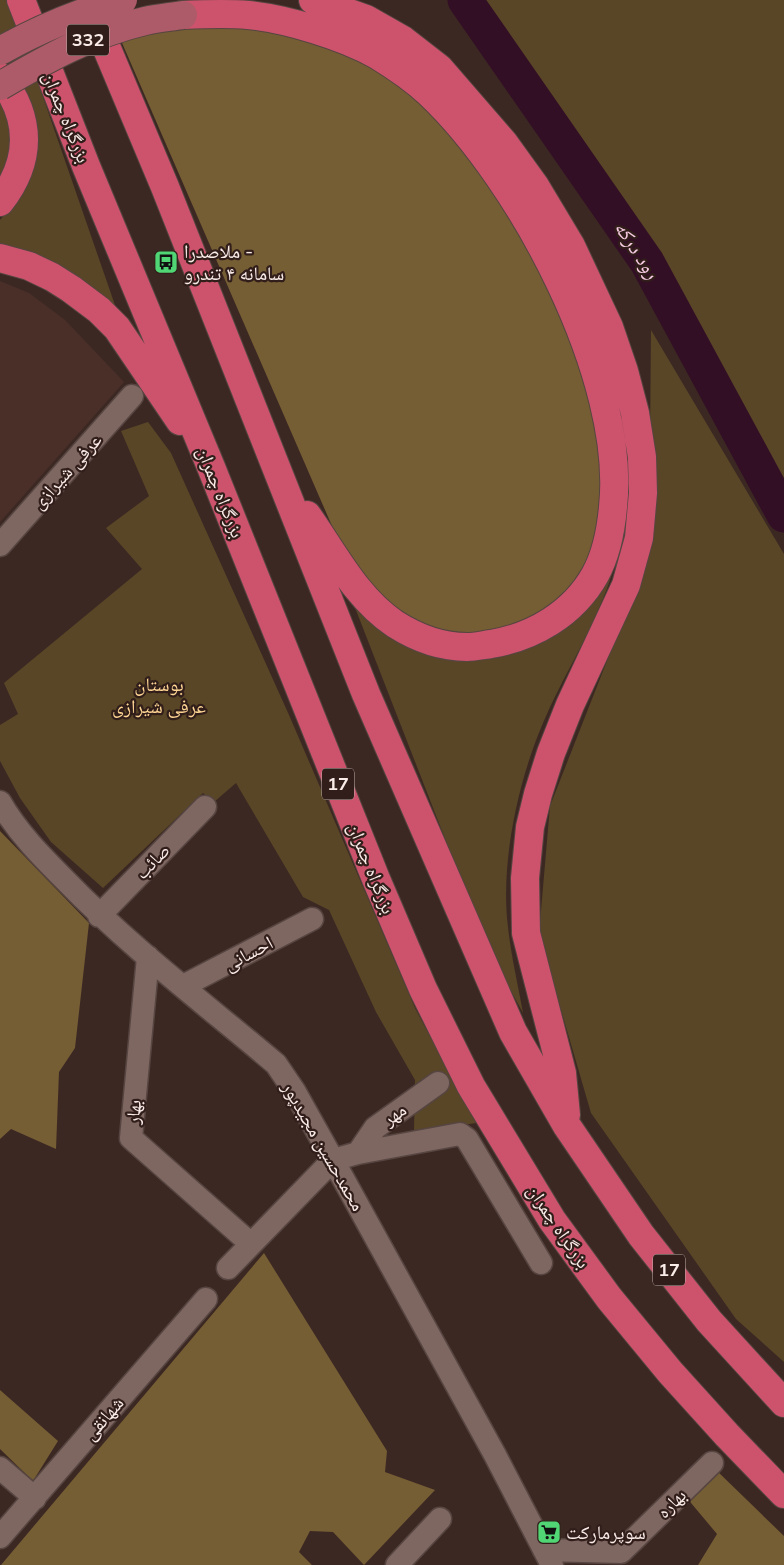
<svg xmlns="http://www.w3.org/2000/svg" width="784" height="1565" viewBox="0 0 784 1565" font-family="Mulish,'Noto Naskh Arabic',sans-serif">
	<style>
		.built { fill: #4a2f29 }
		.green { fill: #594626 }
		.forest { fill: #755d34 }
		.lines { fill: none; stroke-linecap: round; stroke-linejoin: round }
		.river { stroke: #330f25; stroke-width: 35 }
		.minor-casing { stroke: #564541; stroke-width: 25 }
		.highway-casing { stroke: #564541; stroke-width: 30 }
		.minor { stroke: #7e6661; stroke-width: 22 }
		.highway { stroke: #cd536d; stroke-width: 28 }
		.major-bridge-casing { stroke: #564541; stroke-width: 30; stroke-linecap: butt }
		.major-bridge { stroke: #ad5b68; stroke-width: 28 }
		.labels { text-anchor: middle; stroke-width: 4.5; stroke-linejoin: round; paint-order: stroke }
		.shield { fill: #311e1a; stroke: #bdaeaa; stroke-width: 1 }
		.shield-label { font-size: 18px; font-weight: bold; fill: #f9ebe8 }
		.street-label { font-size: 19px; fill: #f9ebe8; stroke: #311e1a }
		.poi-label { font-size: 19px; fill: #f9ebe8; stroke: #311e1a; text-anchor: start }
		.park-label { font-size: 19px; fill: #ffd694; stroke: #311e1a }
		.water-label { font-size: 20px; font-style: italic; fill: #f8cce3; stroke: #311e1a }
	</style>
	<rect width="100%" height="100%" fill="#3c2823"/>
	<path class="built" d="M 0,281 L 29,293 L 65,320 L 124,382 L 0,522 Z"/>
	<path class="green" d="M 0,0 L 8,0 L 21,26 L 0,37 Z
		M 456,0 L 784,0 L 784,502 L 517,85 Z
		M 35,74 L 116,308 L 0,250 L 0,220 L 15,202 L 17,84 Z
		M 0,99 L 13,130 L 13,155 L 0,190 Z
		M 651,330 L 784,554 L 784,1362 L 736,1319 L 591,1113 L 539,934 L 550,806 L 649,554 Z
		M 148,422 L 171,453 L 289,715 L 415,1008 L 476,1123 L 414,1132 L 415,1080 L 376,1012 L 329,910 L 303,897 L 236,783 L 214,802 L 203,793 L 103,888 L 51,842 L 20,798 L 0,761 L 0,725 L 18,714 L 4,683 L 142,569 L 106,528 L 149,496 L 121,431 Z
		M 617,556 C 613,569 610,583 604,596 C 587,640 561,680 543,723 C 518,781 500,864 508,927 C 511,956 518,984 523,1013 L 488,949 L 354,605 Z"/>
	<path class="forest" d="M 177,24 L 279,29 L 371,63 L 432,110 L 502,199 L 550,290 L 587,378 L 603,460 L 597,547 L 569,592 L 547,611 L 495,633 L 444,635 L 385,606 L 342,549 L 119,36 Z
		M 0,831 L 89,923 L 75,1048 L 59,1072 L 56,1149 L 11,1129 L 0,1139 Z
		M 264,1253 L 387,1451 L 385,1472 L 435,1490 L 364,1565 L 333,1532 L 310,1531 L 299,1552 L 312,1565 L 1,1565 Z
		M 0,1390 L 58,1441 L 33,1481 L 0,1449 Z
		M 714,1468 L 784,1536 L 784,1565 L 698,1565 L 717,1534 L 686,1497 Z"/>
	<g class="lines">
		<path class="river" d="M 465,0 L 647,262 L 784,515"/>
		<g class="minor-casing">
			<path id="minor" d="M 0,545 L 132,396
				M 0,802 C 17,832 42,857 66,881 C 130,947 205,1004 276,1064 L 295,1092 L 333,1160 L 495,1455 L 552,1565
				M 99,916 L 205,807
				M 148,957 L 131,1138 L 251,1244
				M 183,986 L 312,919
				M 358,1153 L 375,1128 L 438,1083
				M 228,1268 L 333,1160 L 358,1153 L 460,1134 L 467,1139 L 541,1263
				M 0,1468 L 35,1498
				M 0,1537 L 206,1299
				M 544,1550 L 621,1552 L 712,1463
				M 397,1565 L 440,1519"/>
		</g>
		<g class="highway-casing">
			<path id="highway" d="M 21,0 L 86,166 L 211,467 L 376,879 L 423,989 L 471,1086 L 552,1220 L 609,1298 L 670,1372 L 727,1435 L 784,1494
				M 313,0 L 366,19 L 403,40 L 439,68 L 504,143 L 535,186 L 571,246 L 609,327 L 624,371 L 635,413 L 642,457 L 643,493 L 639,538 L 626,585 L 570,705 L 551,753 L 538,794 L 530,827 L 525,878 L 526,933 L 562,1073 L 566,1115
				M 92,13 L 165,187 L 366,694 L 513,1032 L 567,1126 L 641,1235 L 709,1321 L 784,1403
				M 183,15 C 205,14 227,13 248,15 C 287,19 343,36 377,55 C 395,66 414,79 429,93 C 521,180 627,378 613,507 C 611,530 606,555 595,575 C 573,614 533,637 491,644 C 483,645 475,647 467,647 C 442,647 417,638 395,624 C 356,598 334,553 307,515
				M 0,77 C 32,118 32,161 0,202
				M 0,258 L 29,266 L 52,277 L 71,289 L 99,310 L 117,328 L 180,421"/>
		</g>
		<use href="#minor" class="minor"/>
		<use href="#highway" class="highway"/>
		<g class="major-bridge-casing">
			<path id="major-bridge" d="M 0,51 C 39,29 80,12 123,0
				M 0,86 C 46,59 93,33 145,21 C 157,18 171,17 183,15"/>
		</g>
		<use href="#major-bridge" class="major-bridge"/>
	</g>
	<defs>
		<g id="bus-square" transform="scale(1.25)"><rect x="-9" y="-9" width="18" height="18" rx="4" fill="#50d674" stroke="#311e1a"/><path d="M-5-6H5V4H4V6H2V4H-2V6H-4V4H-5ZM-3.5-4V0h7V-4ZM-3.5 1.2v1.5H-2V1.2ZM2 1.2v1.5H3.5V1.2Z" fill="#111"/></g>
		<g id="supermarket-square" transform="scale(1.25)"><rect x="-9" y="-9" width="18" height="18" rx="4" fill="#50d674" stroke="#311e1a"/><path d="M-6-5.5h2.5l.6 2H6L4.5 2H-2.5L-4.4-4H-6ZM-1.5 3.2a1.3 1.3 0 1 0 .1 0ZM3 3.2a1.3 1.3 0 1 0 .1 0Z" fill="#111"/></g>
	</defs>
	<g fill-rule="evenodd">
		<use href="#bus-square" x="166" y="262"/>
		<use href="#supermarket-square" x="549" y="1532"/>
	</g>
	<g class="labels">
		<g class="shield">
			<rect x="67" y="24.5" width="42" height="31" rx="4"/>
			<rect x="322" y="768.5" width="32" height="31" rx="4"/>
			<rect x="653" y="1254.5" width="32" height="31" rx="4"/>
		</g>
		<g class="shield-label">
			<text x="88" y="46">332</text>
			<text x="338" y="790">17</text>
			<text x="669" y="1276">17</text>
		</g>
		<g class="street-label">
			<text transform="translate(67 117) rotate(68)" y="7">بزرگراه چمران</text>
			<text transform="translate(66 471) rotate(-48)" y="7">عرفی شیرازی</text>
			<text transform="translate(221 492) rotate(68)" y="7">بزرگراه چمران</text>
			<text transform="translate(152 861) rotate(-46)" y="7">صائب</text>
			<text transform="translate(372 868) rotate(68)" y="7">بزرگراه چمران</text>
			<text transform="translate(248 953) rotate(-28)" y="7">احسانی</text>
			<text transform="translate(133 1112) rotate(-85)" y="7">بهار</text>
			<text transform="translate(394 1114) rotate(-36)" y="7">مهر</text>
			<text transform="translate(324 1146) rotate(60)" y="7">محمدحسین مجیدپور</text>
			<text transform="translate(559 1226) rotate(56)" y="7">بزرگراه چمران</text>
			<text transform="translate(103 1418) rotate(-49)" y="7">شهانقی</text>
			<text transform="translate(671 1503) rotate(-45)" y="7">بهاره</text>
		</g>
		<g class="poi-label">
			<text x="184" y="258">ملاصدرا -<tspan x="184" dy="22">سامانه ۴ تندرو</tspan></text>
			<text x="566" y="1539">سوپرمارکت</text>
		</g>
		<g class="park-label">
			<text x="159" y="691">بوستان<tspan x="159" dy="22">عرفی شیرازی</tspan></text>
		</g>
		<g class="water-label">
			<text transform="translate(637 250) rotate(57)" y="7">رود درکه</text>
		</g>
	</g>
</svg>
